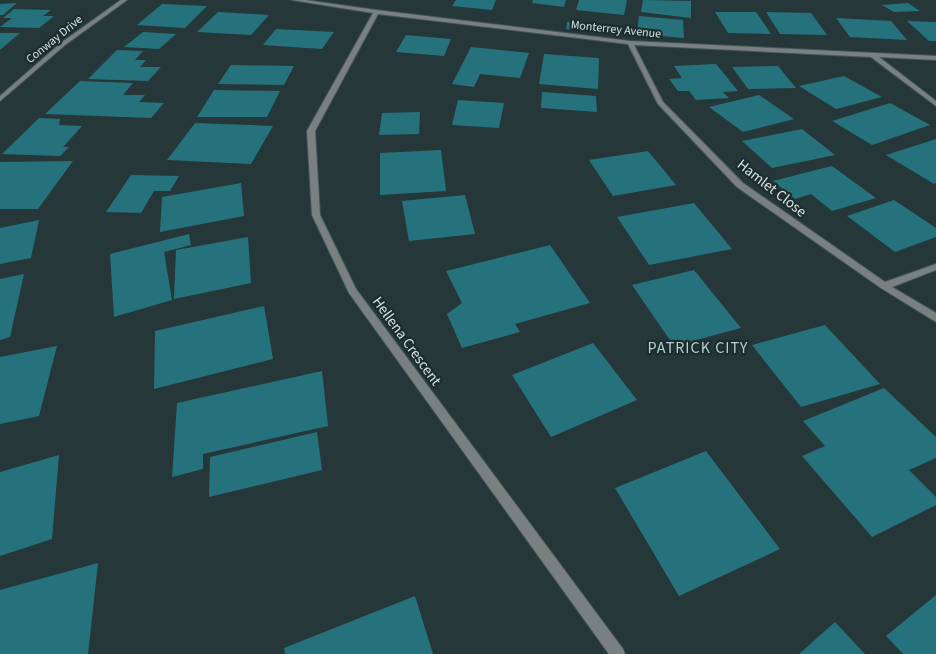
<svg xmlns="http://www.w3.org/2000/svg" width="936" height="654" viewBox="0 0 936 654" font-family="'Source Sans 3',sans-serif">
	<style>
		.building { fill: #26727c }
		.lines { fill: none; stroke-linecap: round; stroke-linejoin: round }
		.street-casing { stroke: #465658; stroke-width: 2 }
		.street { fill: #788081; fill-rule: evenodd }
		.labels { text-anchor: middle; stroke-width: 4.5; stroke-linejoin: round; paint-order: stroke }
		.far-street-label { font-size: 12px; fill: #d7e1e2; stroke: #1c2d2f }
		.street-label { font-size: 15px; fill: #d7e1e2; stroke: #1c2d2f }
		.neighbourhood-label { font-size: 16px; letter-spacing: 1px; fill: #b9ced1; stroke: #1c2d2f }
	</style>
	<rect width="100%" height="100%" fill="#26373a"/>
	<path class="building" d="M 456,0 L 496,0 L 492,10 L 452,6 Z
		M 533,0 L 566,0 L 564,7 L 532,3 Z
		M 579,0 L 627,0 L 624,15 L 576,10 Z
		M 643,0 L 691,1 L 691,18 L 641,12 Z
		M 17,3 L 3,15 L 0,15 L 0,4 Z
		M 908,3 L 920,11 L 894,12 L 882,5 Z
		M 162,4 L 207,6 L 185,28 L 137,25 Z
		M 14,9 L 51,10 L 43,16 L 54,16 L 39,28 L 0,27 L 12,18 L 3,18 Z
		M 218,12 L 269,15 L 251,35 L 197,32 Z
		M 715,12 L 756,12 L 771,34 L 728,33 Z
		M 766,12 L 811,13 L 827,35 L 780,34 Z
		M 639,16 L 683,20 L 684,38 L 637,34 Z
		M 836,18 L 891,21 L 907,40 L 850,37 Z
		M 907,21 L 936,22 L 936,41 L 929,41 Z
		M 567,22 L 576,23 L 575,30 L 566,29 Z
		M 593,27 L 608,29 L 606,33 L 590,31 Z
		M 276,29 L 334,32 L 322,49 L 263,45 Z
		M 143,32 L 176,34 L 159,49 L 124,47 Z
		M 0,33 L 20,33 L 0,50 Z
		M 406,35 L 451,39 L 444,56 L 396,52 Z
		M 471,47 L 529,53 L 520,78 L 480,74 L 474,87 L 452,84 Z
		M 117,50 L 143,51 L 135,60 L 146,60 L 140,67 L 161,67 L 148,81 L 88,79 Z
		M 544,54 L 599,58 L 598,89 L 539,84 Z
		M 716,64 L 738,91 L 723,92 L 729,98 L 696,100 L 689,91 L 678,91 L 669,79 L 682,78 L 674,66 Z
		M 231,65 L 294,66 L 284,85 L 218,84 Z
		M 778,66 L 796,88 L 748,89 L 732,67 Z
		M 844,76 L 882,97 L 836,109 L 799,86 Z
		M 80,81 L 133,83 L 123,95 L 145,95 L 139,102 L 164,103 L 151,118 L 45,114 Z
		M 214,90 L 280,91 L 267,117 L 197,117 Z
		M 542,92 L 596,96 L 597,112 L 541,108 Z
		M 759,95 L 794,119 L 743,132 L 709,107 Z
		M 458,100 L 504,103 L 499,128 L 452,125 Z
		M 890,103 L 930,125 L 872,145 L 832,121 Z
		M 420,112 L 419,134 L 379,135 L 382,113 Z
		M 39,118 L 60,119 L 59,125 L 82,126 L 63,147 L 69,147 L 60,156 L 2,154 Z
		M 195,123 L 273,126 L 251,164 L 167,160 Z
		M 802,129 L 835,155 L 772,168 L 742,141 Z
		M 936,139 L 936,183 L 934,184 L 886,155 Z
		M 441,150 L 446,191 L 380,195 L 380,153 Z
		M 648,151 L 676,185 L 613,196 L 589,160 Z
		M 73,161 L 38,209 L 0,209 L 0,162 Z
		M 832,166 L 876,198 L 832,211 L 811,194 L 795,199 L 773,181 Z
		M 131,175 L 179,176 L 170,191 L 154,191 L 141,213 L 106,212 Z
		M 241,183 L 244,216 L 160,232 L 162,197 Z
		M 465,195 L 475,234 L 409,241 L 402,201 Z
		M 894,200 L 936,228 L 936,237 L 895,252 L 847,216 Z
		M 694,203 L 732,249 L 649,265 L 617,217 Z
		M 39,220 L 31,258 L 0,264 L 0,228 Z
		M 189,234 L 191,245 L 164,252 L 172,300 L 114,317 L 110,254 Z
		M 248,237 L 251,283 L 174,299 L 176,250 Z
		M 550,245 L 590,303 L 515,324 L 520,332 L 462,348 L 447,314 L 462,303 L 446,271 Z
		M 694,270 L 741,328 L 674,346 L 632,285 Z
		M 24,274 L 10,337 L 0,340 L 0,279 Z
		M 264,306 L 273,359 L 154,389 L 155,331 Z
		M 825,325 L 880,384 L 801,407 L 752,345 Z
		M 593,343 L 637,400 L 551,437 L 512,375 Z
		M 57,346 L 39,416 L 0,424 L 0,357 Z
		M 322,371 L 328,426 L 203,454 L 203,469 L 172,477 L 177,403 Z
		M 884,388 L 936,437 L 936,458 L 909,470 L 936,497 L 936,505 L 872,537 L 802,456 L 825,446 L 803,421 Z
		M 317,432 L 322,470 L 209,497 L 210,457 Z
		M 706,451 L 780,549 L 679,596 L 615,488 Z
		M 59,455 L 52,539 L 0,556 L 0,472 Z
		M 98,563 L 88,654 L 0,654 L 0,590 Z
		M 936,595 L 936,654 L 903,654 L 886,636 Z
		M 415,596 L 433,654 L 285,654 L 284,648 Z
		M 835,622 L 865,654 L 799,654 Z"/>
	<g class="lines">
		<g class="street-casing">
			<path id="street" d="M 121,0 L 127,0 L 65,45 L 0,101 L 0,96 L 61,43 Z
				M 292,0 L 305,0 L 376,10 L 630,41 L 936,56 L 936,60 L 879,57 L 936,101 L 936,106 L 871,57 L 634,45 L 663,102 L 743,183 L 885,282 L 936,264 L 936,270 L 892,287 L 936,313 L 936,322 L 881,288 L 737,187 L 658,104 L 628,44 L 378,14 L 315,131 L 320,215 L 356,289 L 623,649 L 625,654 L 609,654 L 349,293 L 312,215 L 307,131 L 373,13 Z"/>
		</g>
		<use href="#street" class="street"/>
	</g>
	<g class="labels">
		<g class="far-street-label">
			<text transform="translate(616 29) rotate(6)" y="4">Monterrey Avenue</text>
			<text transform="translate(54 39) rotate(-39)" y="4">Conway Drive</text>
		</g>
		<g class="street-label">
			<text transform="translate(772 188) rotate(38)" y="5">Hamlet Close</text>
			<text transform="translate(407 341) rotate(54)" y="5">Hellena Crescent</text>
		</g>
		<g class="neighbourhood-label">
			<text x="698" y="353">PATRICK CITY</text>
		</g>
	</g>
</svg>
